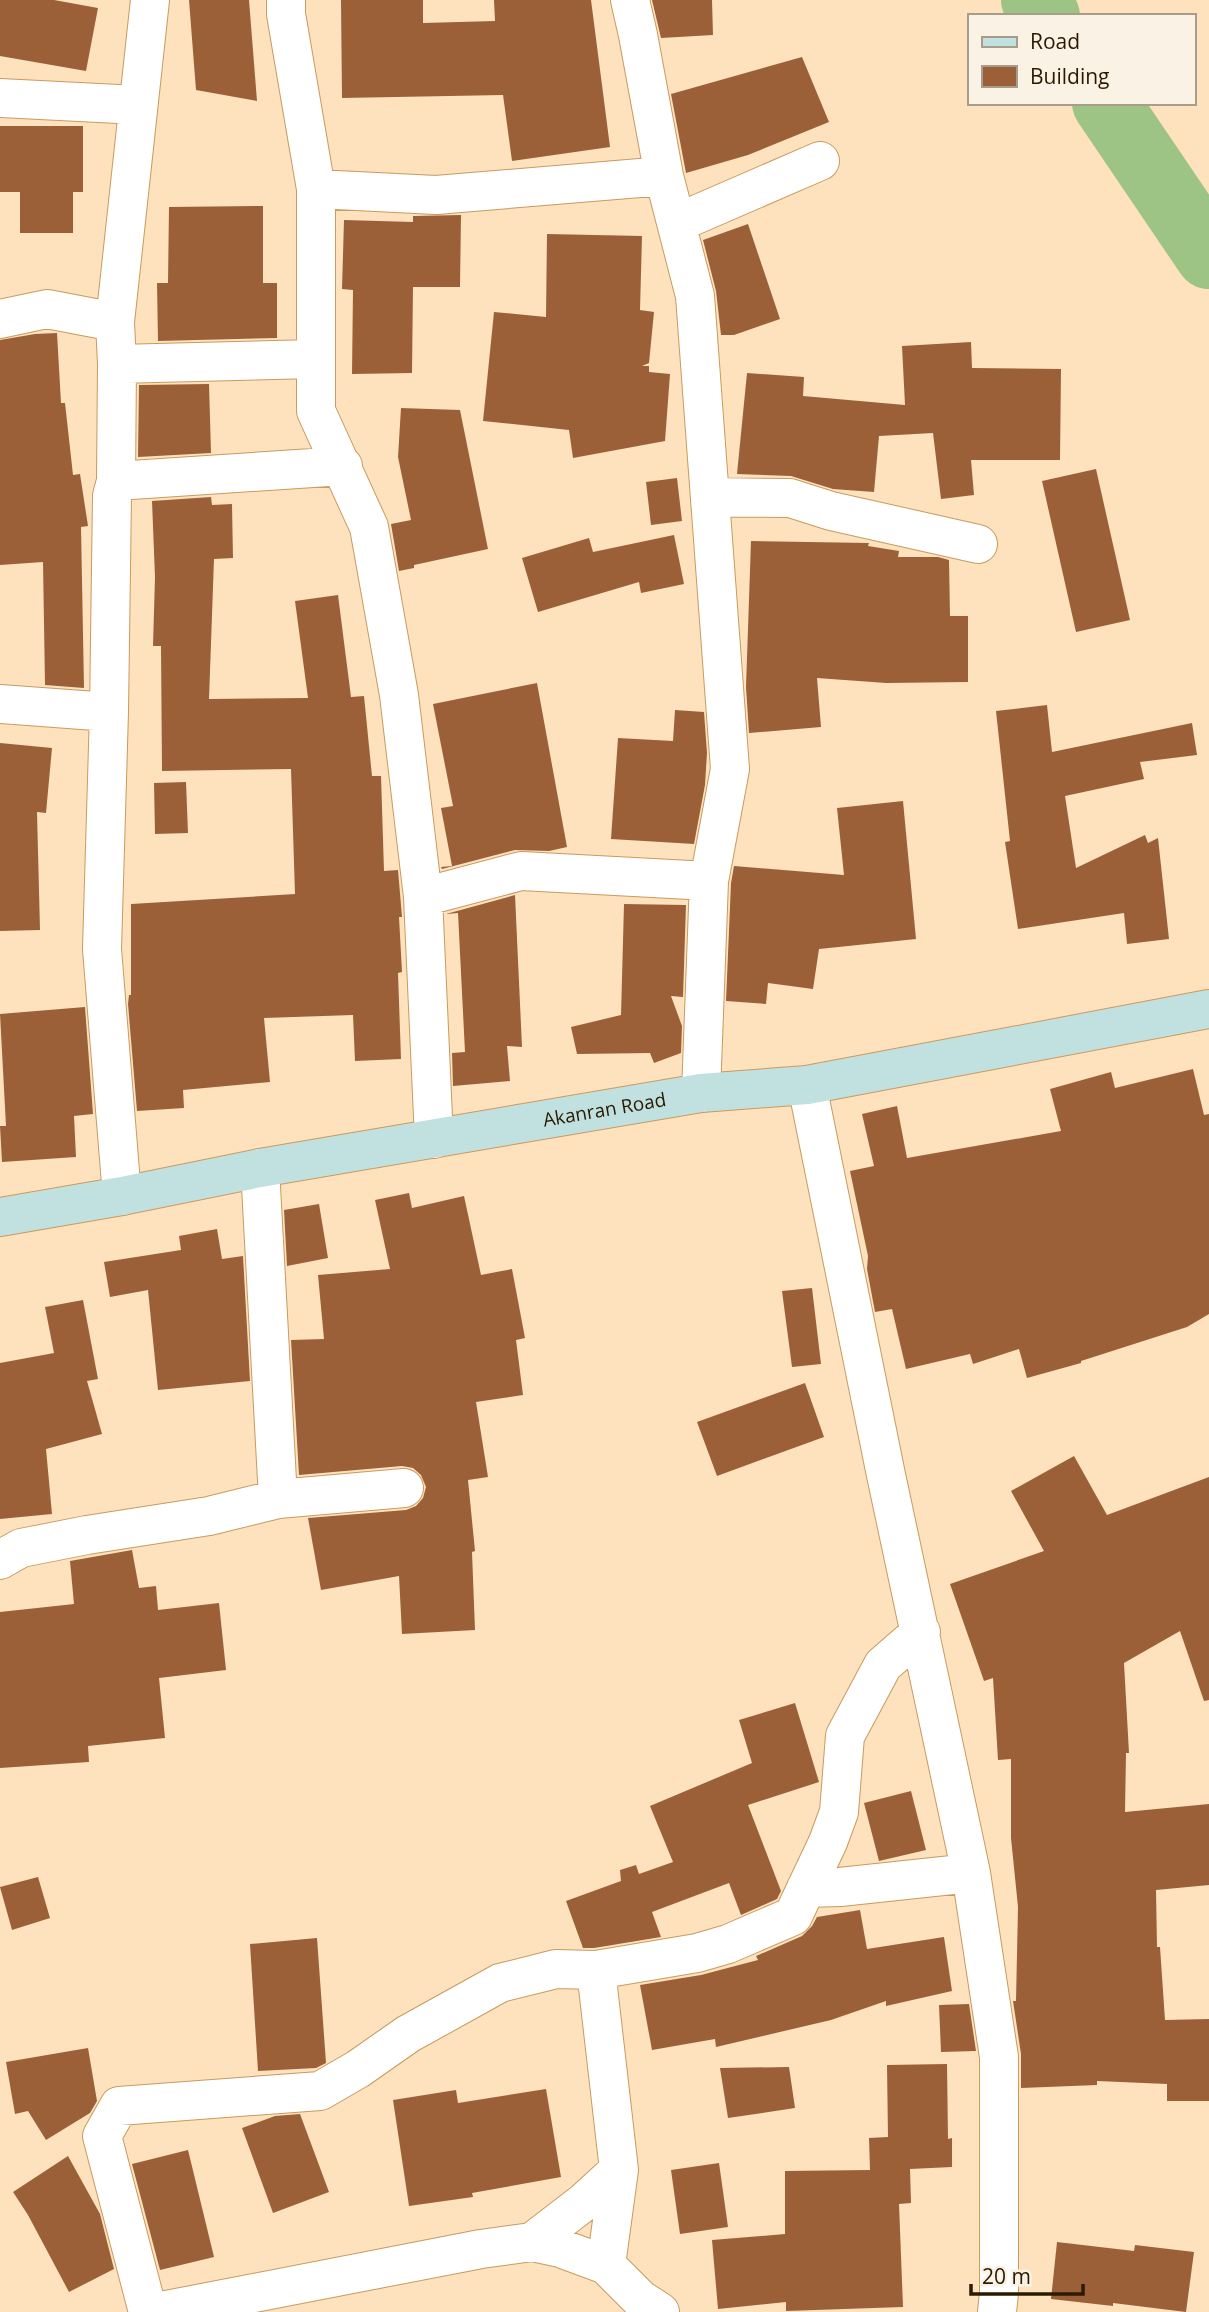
<svg xmlns="http://www.w3.org/2000/svg" width="1209" height="2312" viewBox="0 0 1209 2312" font-family="'Open Sans',sans-serif">
	<style>
		.lines { fill: none; stroke-linecap: round; stroke-linejoin: round }
		.river { stroke: #9dc485; stroke-width: 68 }
		.building { fill: #9c6038 }
		.street-casing { stroke: #c89b5e; stroke-width: 40 }
		.secondary-casing { stroke: #c89b5e; stroke-width: 40 }
		.street { stroke: #fff; stroke-width: 38 }
		.secondary { stroke: #c1e1e1; stroke-width: 38 }
		.labels { text-anchor: middle; stroke-width: 6; stroke-linejoin: round; paint-order: stroke }
		.street-label { font-size: 19px; fill: #2b1a01; stroke: #fbf2e6 }
	</style>
	<rect width="100%" height="100%" fill="#fee1bd"/>
	<g class="lines">
		<path class="river" d="M 1035,0 L 1046,16
			M 1106,103 L 1209,255"/>
	</g>
	<path class="building" d="M 0,0 L 54,0 L 98,8 L 86,71 L 0,56 Z
		M 189,0 L 249,0 L 257,101 L 196,90 Z
		M 341,0 L 423,0 L 423,23 L 495,21 L 494,0 L 591,0 L 610,147 L 512,161 L 503,95 L 342,98 Z
		M 652,0 L 712,0 L 713,35 L 661,38 Z
		M 802,57 L 829,122 L 748,155 L 686,173 L 671,94 Z
		M 0,126 L 83,126 L 83,192 L 73,192 L 73,233 L 20,233 L 20,192 L 0,192 Z
		M 263,206 L 263,283 L 277,283 L 277,338 L 158,341 L 157,283 L 168,283 L 169,207 Z
		M 461,215 L 460,287 L 413,287 L 412,373 L 352,374 L 353,290 L 342,289 L 344,220 L 413,222 L 413,216 Z
		M 748,224 L 780,319 L 734,335 L 721,335 L 716,291 L 703,240 Z
		M 547,234 L 642,236 L 640,310 L 654,312 L 649,363 L 642,366 L 649,366 L 649,372 L 670,374 L 665,441 L 573,458 L 569,430 L 483,421 L 494,312 L 546,317 Z
		M 57,333 L 61,403 L 65,403 L 73,475 L 80,474 L 88,526 L 81,527 L 84,688 L 45,685 L 43,562 L 0,565 L 0,340 L 35,334 Z
		M 971,342 L 972,368 L 1061,369 L 1060,460 L 971,460 L 974,495 L 941,499 L 933,433 L 879,436 L 874,492 L 833,489 L 791,476 L 737,474 L 747,373 L 804,377 L 803,396 L 905,405 L 902,346 Z
		M 209,384 L 211,453 L 138,457 L 139,385 Z
		M 401,408 L 460,410 L 488,549 L 414,565 L 414,568 L 399,571 L 391,524 L 411,520 L 398,457 Z
		M 1096,469 L 1130,620 L 1076,632 L 1042,481 Z
		M 677,478 L 682,521 L 651,525 L 646,482 Z
		M 211,497 L 212,505 L 232,504 L 233,558 L 214,559 L 209,699 L 308,698 L 295,601 L 338,595 L 351,697 L 364,696 L 372,776 L 381,776 L 384,871 L 398,870 L 402,917 L 399,917 L 402,972 L 398,973 L 401,1059 L 355,1061 L 353,1015 L 264,1018 L 270,1082 L 183,1090 L 184,1108 L 137,1111 L 128,1004 L 129,995 L 131,995 L 131,904 L 295,894 L 291,769 L 162,771 L 161,646 L 153,646 L 155,577 L 152,501 Z
		M 674,535 L 684,584 L 641,593 L 639,582 L 538,612 L 522,558 L 589,538 L 593,552 Z
		M 751,541 L 869,543 L 868,546 L 899,551 L 898,557 L 938,557 L 949,560 L 950,616 L 968,616 L 968,682 L 886,683 L 817,678 L 821,727 L 749,733 L 746,687 Z
		M 537,683 L 567,847 L 549,851 L 515,850 L 442,869 L 441,867 L 452,866 L 441,808 L 453,806 L 433,704 Z
		M 1047,705 L 1052,752 L 1192,723 L 1197,755 L 1140,762 L 1144,779 L 1065,796 L 1076,868 L 1145,835 L 1148,843 L 1158,838 L 1169,939 L 1127,944 L 1124,913 L 1018,929 L 1005,842 L 1010,841 L 996,711 Z
		M 675,710 L 704,712 L 707,753 L 705,785 L 694,844 L 611,839 L 618,738 L 673,741 Z
		M 0,743 L 52,748 L 46,813 L 37,812 L 40,930 L 0,931 Z
		M 186,782 L 188,833 L 155,834 L 154,783 Z
		M 903,801 L 916,939 L 819,949 L 813,989 L 768,983 L 766,1004 L 726,1001 L 731,883 L 734,866 L 844,875 L 837,808 Z
		M 515,895 L 522,1047 L 507,1046 L 510,1081 L 453,1086 L 452,1053 L 465,1052 L 458,913 L 446,914 Z
		M 624,904 L 686,905 L 683,997 L 671,996 L 682,1026 L 681,1053 L 654,1063 L 650,1053 L 577,1054 L 571,1027 L 621,1015 Z
		M 85,1007 L 93,1114 L 74,1116 L 76,1157 L 2,1162 L 0,1126 L 6,1126 L 0,1014 Z
		M 1193,1069 L 1204,1115 L 1209,1114 L 1209,1314 L 1187,1327 L 1081,1361 L 1081,1363 L 1027,1378 L 1019,1349 L 973,1364 L 970,1354 L 906,1369 L 892,1309 L 875,1312 L 867,1269 L 868,1256 L 850,1171 L 874,1166 L 862,1114 L 897,1106 L 907,1158 L 1061,1131 L 1050,1089 L 1111,1072 L 1115,1088 Z
		M 409,1193 L 412,1208 L 464,1196 L 481,1275 L 512,1269 L 525,1338 L 516,1340 L 523,1395 L 476,1402 L 488,1477 L 468,1480 L 475,1551 L 472,1552 L 475,1630 L 402,1634 L 399,1576 L 321,1590 L 308,1518 L 406,1510 L 416,1506 L 423,1498 L 426,1487 L 421,1475 L 413,1468 L 402,1466 L 299,1475 L 291,1340 L 324,1339 L 318,1275 L 390,1269 L 375,1200 Z
		M 319,1204 L 328,1258 L 287,1266 L 284,1210 Z
		M 217,1229 L 222,1259 L 243,1256 L 250,1381 L 158,1390 L 148,1290 L 110,1297 L 104,1262 L 181,1250 L 179,1236 Z
		M 812,1288 L 821,1364 L 792,1367 L 782,1291 Z
		M 83,1300 L 98,1379 L 87,1381 L 102,1434 L 46,1449 L 52,1514 L 0,1519 L 0,1363 L 54,1353 L 45,1307 Z
		M 805,1383 L 824,1437 L 717,1476 L 697,1422 Z
		M 1074,1456 L 1107,1515 L 1209,1477 L 1209,1700 L 1204,1701 L 1180,1631 L 1124,1663 L 1129,1753 L 1126,1753 L 1125,1812 L 1209,1804 L 1209,1885 L 1156,1890 L 1157,1947 L 1160,1947 L 1165,2020 L 1209,2019 L 1209,2101 L 1167,2101 L 1167,2084 L 1097,2081 L 1097,2085 L 1021,2088 L 1021,2054 L 1013,2001 L 1016,2001 L 1018,1907 L 1011,1838 L 1011,1759 L 998,1760 L 993,1678 L 984,1681 L 950,1584 L 1044,1551 L 1011,1491 Z
		M 132,1550 L 139,1588 L 156,1586 L 158,1610 L 219,1603 L 226,1670 L 159,1678 L 165,1738 L 88,1746 L 89,1762 L 0,1768 L 0,1612 L 74,1604 L 70,1561 Z
		M 795,1703 L 819,1782 L 748,1805 L 781,1891 L 777,1899 L 741,1915 L 729,1883 L 652,1912 L 661,1937 L 594,1948 L 583,1948 L 566,1901 L 621,1881 L 620,1870 L 636,1865 L 639,1874 L 673,1862 L 650,1806 L 752,1763 L 739,1720 Z
		M 911,1791 L 926,1850 L 879,1861 L 864,1803 Z
		M 38,1877 L 50,1918 L 12,1930 L 0,1887 Z
		M 860,1910 L 867,1949 L 944,1937 L 952,1991 L 886,2006 L 886,2001 L 831,2020 L 716,2047 L 715,2039 L 652,2050 L 640,1985 L 701,1975 L 758,1960 L 756,1956 L 802,1936 L 812,1926 L 817,1917 Z
		M 317,1938 L 326,2063 L 316,2068 L 258,2071 L 250,1944 Z
		M 969,2004 L 976,2051 L 941,2052 L 939,2005 Z
		M 88,2048 L 97,2101 L 90,2113 L 46,2140 L 28,2111 L 15,2114 L 6,2062 Z
		M 947,2064 L 948,2139 L 952,2138 L 952,2167 L 910,2169 L 911,2203 L 899,2204 L 903,2307 L 786,2311 L 786,2302 L 718,2309 L 712,2240 L 785,2234 L 785,2171 L 870,2170 L 869,2138 L 888,2137 L 887,2065 Z
		M 789,2067 L 795,2108 L 728,2118 L 720,2068 Z
		M 546,2089 L 561,2177 L 472,2193 L 473,2197 L 409,2206 L 393,2100 L 456,2090 L 458,2103 Z
		M 300,2114 L 329,2192 L 273,2213 L 242,2128 L 275,2116 Z
		M 188,2150 L 214,2257 L 160,2270 L 132,2164 Z
		M 68,2156 L 100,2214 L 114,2269 L 69,2292 L 28,2215 L 13,2192 Z
		M 719,2163 L 728,2227 L 680,2234 L 671,2170 Z
		M 1057,2242 L 1134,2251 L 1135,2245 L 1194,2252 L 1186,2312 L 1113,2303 L 1113,2306 L 1051,2299 Z"/>
	<g class="lines">
		<g class="street-casing">
			<path id="street" d="M 286,0 L 286,14 L 316,189 L 316,411 L 369,527 L 399,695 L 423,897 L 434,1139
				M 630,0 L 638,35 L 664,176 L 695,296 L 730,769 L 709,881 L 701,1093
				M 0,98 L 138,105
				M 316,189 L 436,195 L 664,176
				M 677,223 L 820,161
				M 0,319 L 47,309 L 115,322
				M 117,364 L 316,359
				M 116,481 L 343,466
				M 710,497 L 790,498 L 831,511 L 978,544
				M 0,704 L 109,712
				M 423,897 L 521,871 L 709,881
				M 807,1085 L 886,1475 L 971,1873 L 999,2057 L 999,2293 L 997,2312
				M 260,1168 L 278,1499
				M 122,1196 L 102,949 L 109,712 L 112,496 L 116,481 L 117,364 L 115,322 L 150,0
				M 0,1560 L 21,1548 L 87,1535 L 209,1516 L 278,1499 L 404,1488
				M 806,1888 L 840,1887 L 971,1873
				M 596,1970 L 619,2170 L 606,2265
				M 532,2242 L 584,2202 L 619,2170
				M 148,2312 L 102,2136 L 119,2106 L 320,2091 L 358,2069 L 408,2034 L 500,1983 L 556,1969 L 596,1970 L 697,1953 L 728,1944 L 793,1916 L 828,1842 L 839,1812 L 845,1736 L 883,1665 L 921,1632
				M 156,2312 L 481,2249 L 532,2242 L 560,2248 L 606,2265 L 640,2299 L 660,2312"/>
		</g>
		<g class="secondary-casing">
			<g id="secondary">
				<path id="s1" d="M 0,1217 L 122,1196 L 260,1168 L 701,1093 L 807,1085 L 1209,1009"/>
			</g>
		</g>
		<use href="#street" class="street"/>
		<use href="#secondary" class="secondary"/>
	</g>
	<g class="labels">
		<g class="street-label">
			<text dy="7" stroke="none"><textPath href="#s1" startOffset="614">Akanran Road</textPath></text>
		</g>
	</g>
	<rect x="968" y="14" width="228" height="91" fill="#fbf2e6" stroke="#a89c8a" stroke-width="2"/>
	<rect x="982" y="37" width="35" height="10" fill="#c1e1e1" stroke="#a89c8a" stroke-width="2"/>
	<text x="1030" y="49" font-size="21" fill="#2b1a01">Road</text>
	<rect x="982" y="66" width="35" height="21" fill="#9c6038" stroke="#a89c8a" stroke-width="2"/>
	<text x="1030" y="84" font-size="21" fill="#2b1a01">Building</text>
	<path d="M971 2284v10h112v-10" fill="none" stroke="#2b1a01" stroke-width="3.5"/>
	<text x="982" y="2284" font-size="21" fill="#2b1a01" stroke="#fbf2e6" stroke-width="5" paint-order="stroke">20 m</text>
</svg>
